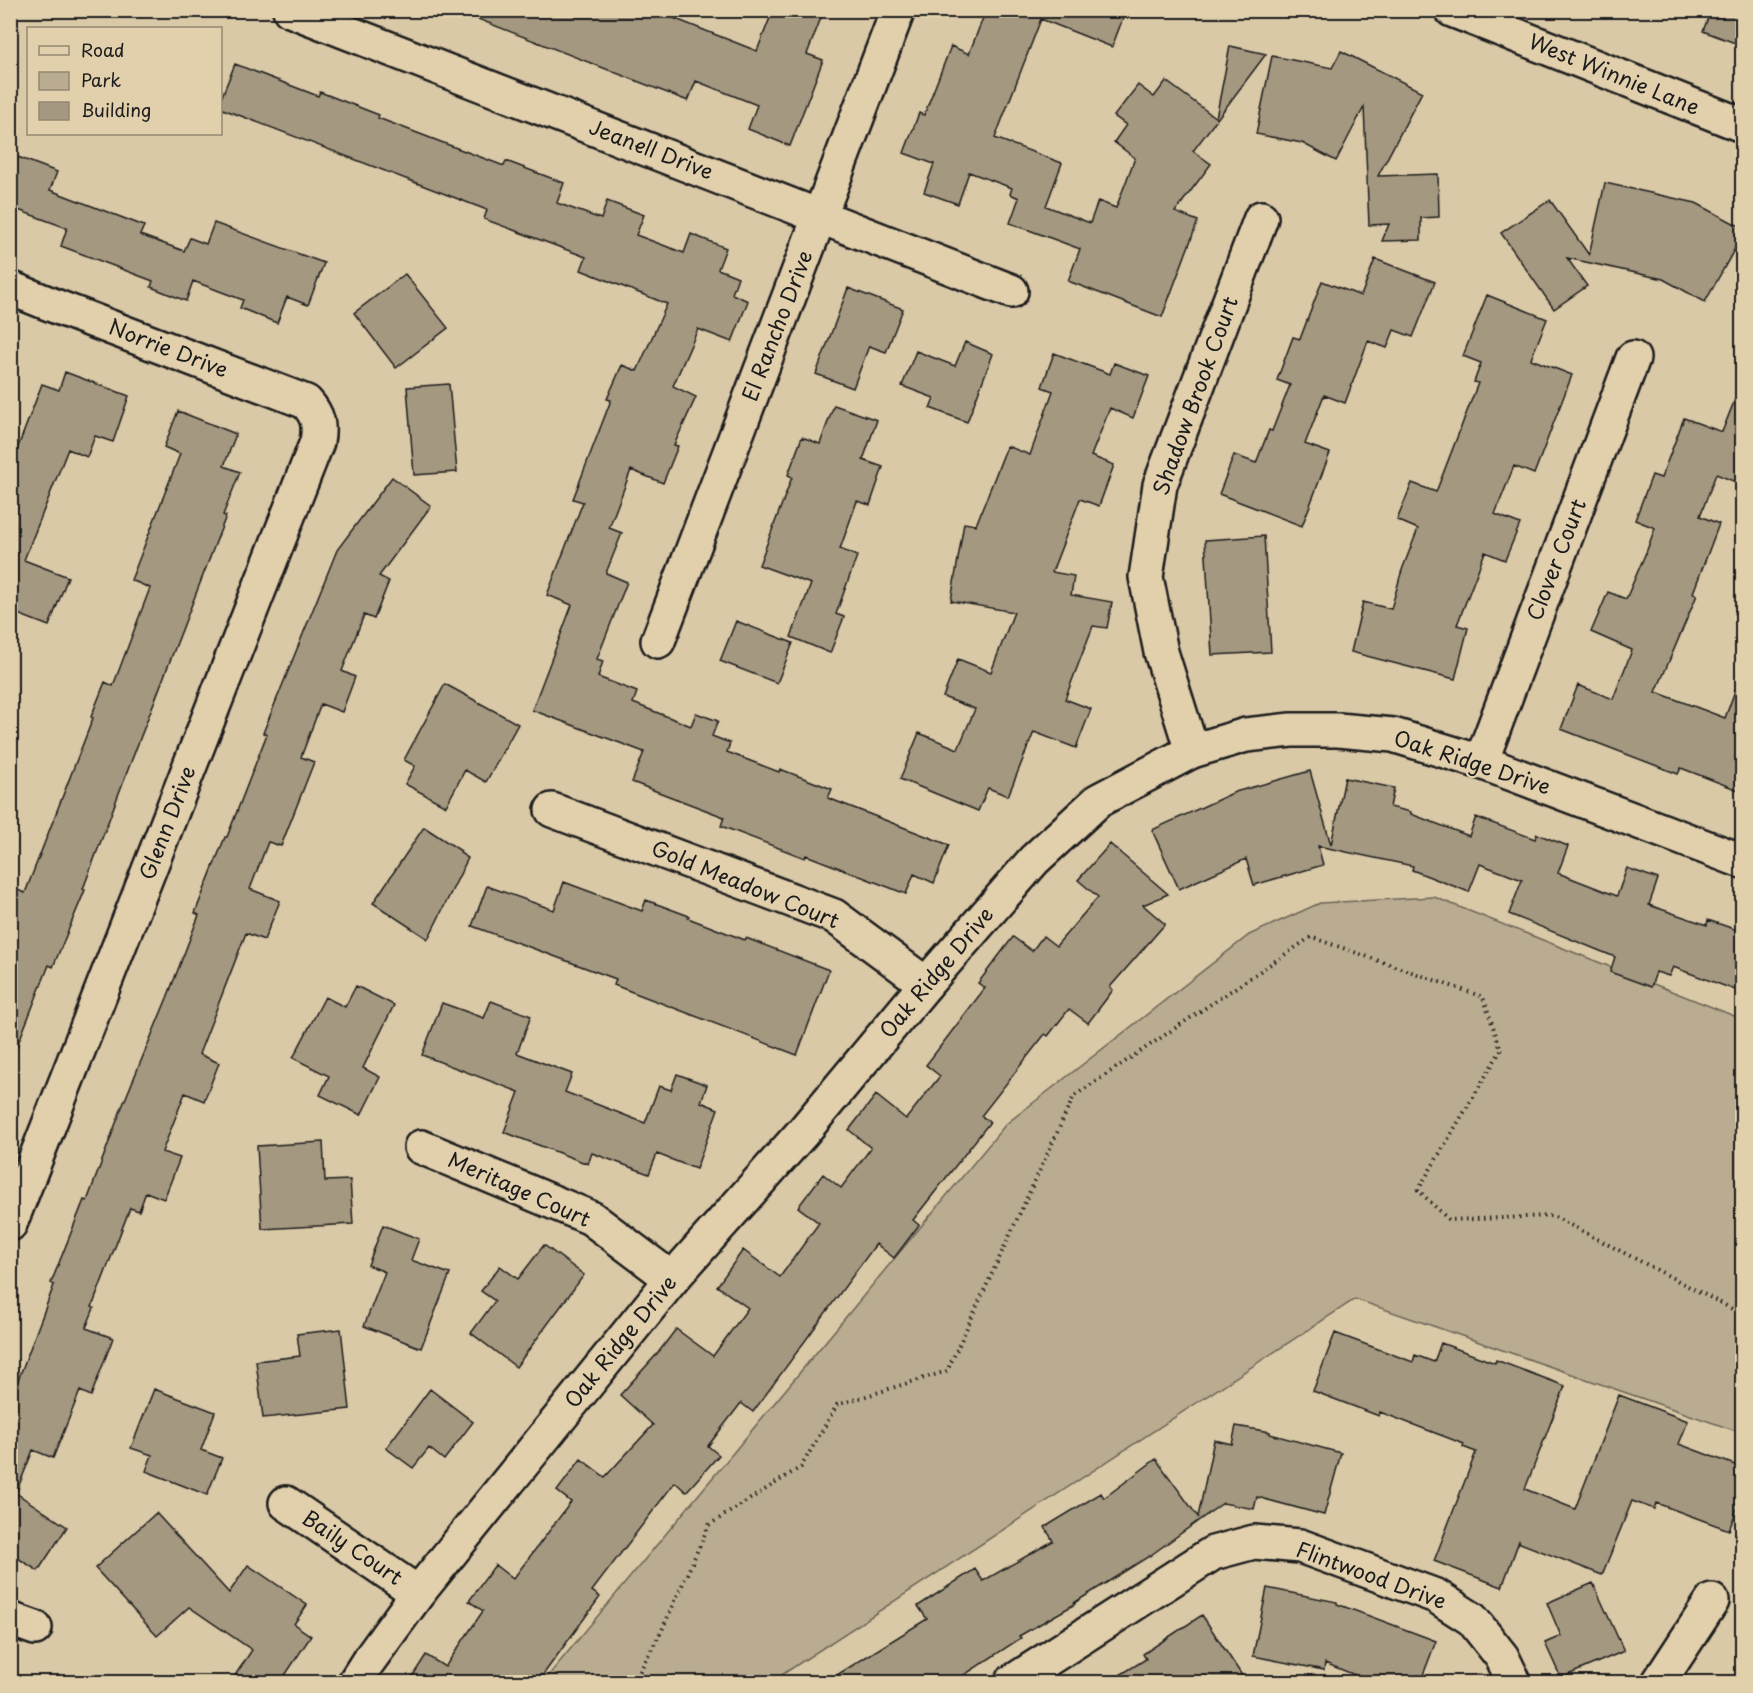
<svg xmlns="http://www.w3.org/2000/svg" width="1753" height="1693" viewBox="0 0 1753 1693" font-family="'Playpen Sans',sans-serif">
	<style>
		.green { fill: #baac90; stroke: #6b6456; stroke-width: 1.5 }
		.building { fill: #a59880; stroke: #1c1c1c; stroke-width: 1.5 }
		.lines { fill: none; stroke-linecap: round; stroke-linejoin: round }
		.minor-casing { stroke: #1c1c1c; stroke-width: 38 }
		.tertiary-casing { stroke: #1c1c1c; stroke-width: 38 }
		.path { stroke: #1c1c1c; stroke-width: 4; stroke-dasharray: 1.5 4.5; stroke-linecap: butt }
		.minor { stroke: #e2d0ad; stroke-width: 33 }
		.tertiary { stroke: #e2d0ad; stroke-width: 33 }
		.labels { text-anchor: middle; stroke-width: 4.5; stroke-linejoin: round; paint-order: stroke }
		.street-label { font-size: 21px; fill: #1c1c1c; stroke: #e2d0ad }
	</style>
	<rect width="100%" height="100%" fill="#dac9a7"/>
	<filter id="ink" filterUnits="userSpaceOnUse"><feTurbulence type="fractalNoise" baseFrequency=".0167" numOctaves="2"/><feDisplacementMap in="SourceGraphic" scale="12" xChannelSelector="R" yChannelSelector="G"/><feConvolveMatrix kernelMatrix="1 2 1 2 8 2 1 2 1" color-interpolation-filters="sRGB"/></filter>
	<g filter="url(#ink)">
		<path class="green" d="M 1434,897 L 1742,1019 L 1742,1433 L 1355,1299 L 771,1682 L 543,1682 L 1006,1124 L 1249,935 L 1320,903 Z"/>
		<path class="building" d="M 460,10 L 653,10 L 757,51 L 773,10 L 824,10 L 807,54 L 823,60 L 790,146 L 748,129 L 757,105 L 696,81 L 688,101 L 460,12 Z
			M 986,10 L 1126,10 L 1112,47 L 1041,19 L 995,138 L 1062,163 L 1046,206 L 1090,223 L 1098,201 L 1116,208 L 1135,158 L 1114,142 L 1126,125 L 1114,116 L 1138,85 L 1154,97 L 1166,81 L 1216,118 L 1230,46 L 1266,54 L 1193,151 L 1211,164 L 1175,212 L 1198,221 L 1162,317 L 1068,281 L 1080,249 L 1010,223 L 1019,198 L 1010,194 L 1012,188 L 969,172 L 958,204 L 924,192 L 934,164 L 904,153 L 919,113 L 924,115 L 951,46 L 969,54 Z
			M 1711,10 L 1743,10 L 1743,46 L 1703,31 Z
			M 1341,51 L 1422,92 L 1378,176 L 1438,174 L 1439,217 L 1421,218 L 1421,240 L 1382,241 L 1389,224 L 1369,225 L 1364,107 L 1336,161 L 1302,143 L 1256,134 L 1272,56 L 1332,68 Z
			M 235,64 L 318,96 L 320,92 L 379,115 L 378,118 L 504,166 L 506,161 L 564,183 L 557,203 L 601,219 L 607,201 L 644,215 L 636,235 L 684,253 L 691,234 L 726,248 L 718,269 L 738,277 L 732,294 L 748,301 L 732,342 L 698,329 L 673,386 L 696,397 L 674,445 L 678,446 L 663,483 L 631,470 L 609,528 L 622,533 L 606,573 L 627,582 L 597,659 L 603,661 L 598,677 L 637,692 L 633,703 L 691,726 L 696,713 L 718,721 L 712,736 L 730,743 L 727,752 L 779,772 L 780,769 L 832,789 L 828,798 L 949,845 L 934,883 L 914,874 L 906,894 L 806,855 L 805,858 L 721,826 L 724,817 L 632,782 L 644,752 L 532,710 L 572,605 L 547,595 L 583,502 L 573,499 L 611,400 L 607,399 L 622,365 L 637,371 L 667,304 L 581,270 L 586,257 L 484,219 L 487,210 L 220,108 L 220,101 Z
			M 10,154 L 57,172 L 50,190 L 144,226 L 140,235 L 184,251 L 190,238 L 206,244 L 214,223 L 324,263 L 308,305 L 287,297 L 277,323 L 240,308 L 243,300 L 193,281 L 186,301 L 151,287 L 153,281 L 61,246 L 67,228 L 10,207 Z
			M 1605,183 L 1696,203 L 1743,228 L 1743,234 L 1705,302 L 1663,279 L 1567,258 L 1587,286 L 1554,309 L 1501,233 L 1550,200 L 1589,255 Z
			M 1375,259 L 1435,282 L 1413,337 L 1394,330 L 1387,348 L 1368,341 L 1345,403 L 1324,395 L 1305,444 L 1330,453 L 1302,526 L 1219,494 L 1234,455 L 1256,463 L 1269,430 L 1272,431 L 1290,385 L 1277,380 L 1293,337 L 1300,339 L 1322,281 L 1361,296 Z
			M 405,274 L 448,328 L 396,368 L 354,313 Z
			M 848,288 L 903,309 L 886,352 L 869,346 L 853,388 L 816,374 Z
			M 1487,295 L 1547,319 L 1531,359 L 1572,375 L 1534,474 L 1514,466 L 1495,514 L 1520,524 L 1505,560 L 1485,552 L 1457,625 L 1468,628 L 1455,679 L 1351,652 L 1363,602 L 1391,609 L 1402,570 L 1418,529 L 1397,520 L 1412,483 L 1436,492 L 1478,383 L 1474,382 L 1481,363 L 1463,356 Z
			M 965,342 L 993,354 L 967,422 L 930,408 L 934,398 L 902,386 L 916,351 L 955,366 Z
			M 1054,353 L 1110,374 L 1114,363 L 1149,376 L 1133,418 L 1110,408 L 1091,456 L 1114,465 L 1099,506 L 1080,499 L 1052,572 L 1074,576 L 1071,595 L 1112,602 L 1107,628 L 1093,626 L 1065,699 L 1091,709 L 1076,748 L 1034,732 L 1008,796 L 988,788 L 978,811 L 900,779 L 919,733 L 958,749 L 975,709 L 943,697 L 958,659 L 991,672 L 1014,612 L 951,601 L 964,523 L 976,525 L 1007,446 L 1030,455 L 1053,391 L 1042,387 Z
			M 65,372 L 129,396 L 113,442 L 95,436 L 87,457 L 68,449 L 24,560 L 68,577 L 49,626 L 10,611 L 10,468 L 42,384 L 59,390 Z
			M 449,384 L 457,472 L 414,475 L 407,387 Z
			M 1741,384 L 1743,384 L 1743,485 L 1716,474 L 1700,516 L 1719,524 L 1693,593 L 1697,595 L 1656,692 L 1725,718 L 1740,677 L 1743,677 L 1743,792 L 1681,768 L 1678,774 L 1561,729 L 1578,685 L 1613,699 L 1632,650 L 1591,632 L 1608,592 L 1626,599 L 1647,550 L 1655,528 L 1635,520 L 1652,475 L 1661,478 L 1684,418 L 1722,432 Z
			M 834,405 L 877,420 L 863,460 L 883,467 L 870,505 L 857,501 L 840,549 L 857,556 L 836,614 L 844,617 L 830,653 L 791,637 L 811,584 L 759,565 L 792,477 L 788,475 L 802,437 L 820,444 Z
			M 178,411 L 236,434 L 224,466 L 240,472 L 223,515 L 226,516 L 119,793 L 83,889 L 85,890 L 53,967 L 49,965 L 12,1059 L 10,1059 L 10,887 L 25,893 L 93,718 L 91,717 L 105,682 L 113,686 L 150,588 L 131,580 L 180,454 L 164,447 Z
			M 392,477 L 431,506 L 379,576 L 389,581 L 374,619 L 364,615 L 342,671 L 355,677 L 342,712 L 321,704 L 301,757 L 314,762 L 281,846 L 268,842 L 250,889 L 280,901 L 264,940 L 246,933 L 199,1054 L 219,1063 L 204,1101 L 185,1093 L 162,1152 L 180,1158 L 164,1199 L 146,1192 L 139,1211 L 130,1208 L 92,1307 L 94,1308 L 86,1328 L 113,1338 L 91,1396 L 80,1391 L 53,1458 L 33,1450 L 16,1493 L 67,1527 L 38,1571 L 10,1553 L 10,1380 L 17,1383 L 54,1285 L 51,1283 L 84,1200 L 87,1201 L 122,1107 L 167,998 L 199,915 L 195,913 L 225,837 L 227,837 L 267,734 L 263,733 L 337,550 Z
			M 1264,536 L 1271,652 L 1212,655 L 1205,540 Z
			M 736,621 L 793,643 L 777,683 L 720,661 Z
			M 445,684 L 518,724 L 486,782 L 465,770 L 446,806 L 405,784 L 415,766 L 404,760 Z
			M 1310,771 L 1331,845 L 1345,778 L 1394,788 L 1390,807 L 1411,812 L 1411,814 L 1469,836 L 1476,817 L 1535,839 L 1537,834 L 1568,846 L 1558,873 L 1617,896 L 1627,868 L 1658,879 L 1649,905 L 1707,925 L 1708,920 L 1743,932 L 1743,993 L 1673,967 L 1669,976 L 1656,972 L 1651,987 L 1610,972 L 1615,957 L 1509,914 L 1522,880 L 1480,864 L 1469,892 L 1412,870 L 1413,866 L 1318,846 L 1323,865 L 1254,885 L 1246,859 L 1179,889 L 1152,830 L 1235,792 Z
			M 424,827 L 461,851 L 460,853 L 468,858 L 428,939 L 373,903 Z
			M 1110,844 L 1168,894 L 1143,905 L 1165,924 L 1110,987 L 1113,990 L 1088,1023 L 1069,1009 L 1048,1036 L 1045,1034 L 981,1116 L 990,1122 L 913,1220 L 919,1225 L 894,1258 L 876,1244 L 753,1412 L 741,1403 L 708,1446 L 719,1455 L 686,1492 L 675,1482 L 592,1591 L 600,1597 L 537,1683 L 408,1683 L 426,1655 L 445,1667 L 483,1611 L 469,1601 L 495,1565 L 513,1579 L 571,1502 L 557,1491 L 581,1459 L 605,1477 L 653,1425 L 620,1395 L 658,1353 L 676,1329 L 713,1356 L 748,1308 L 717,1286 L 743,1250 L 780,1277 L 819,1223 L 798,1207 L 823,1174 L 841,1188 L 871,1148 L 849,1130 L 876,1095 L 906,1119 L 940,1076 L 926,1065 L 985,988 L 978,983 L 1013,937 L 1032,951 L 1043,936 L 1056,946 L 1098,897 L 1078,880 Z
			M 564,882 L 642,911 L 646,900 L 689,916 L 688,918 L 745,940 L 746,938 L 829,970 L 797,1055 L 614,985 L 616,979 L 472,926 L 487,886 L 554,910 Z
			M 356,986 L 394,1005 L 363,1068 L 380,1077 L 361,1115 L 320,1095 L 329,1076 L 293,1058 L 325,997 L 345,1007 Z
			M 491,1001 L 531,1016 L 517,1053 L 572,1074 L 565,1092 L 645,1123 L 659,1086 L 671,1090 L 677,1074 L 707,1085 L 701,1102 L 718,1109 L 696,1169 L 657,1154 L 649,1174 L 592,1153 L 588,1164 L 504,1132 L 519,1092 L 422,1055 L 442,1003 L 484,1018 Z
			M 323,1142 L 325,1181 L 350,1180 L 353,1224 L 262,1229 L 257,1146 Z
			M 383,1225 L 419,1239 L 411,1260 L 450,1274 L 421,1348 L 364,1326 L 385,1272 L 368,1265 Z
			M 544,1245 L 584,1275 L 516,1367 L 471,1333 L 495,1301 L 481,1291 L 500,1266 L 518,1279 Z
			M 341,1329 L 350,1409 L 263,1418 L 256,1361 L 300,1356 L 297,1334 Z
			M 1335,1333 L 1413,1362 L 1415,1355 L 1434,1362 L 1441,1343 L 1495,1363 L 1496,1360 L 1565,1386 L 1525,1489 L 1575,1509 L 1619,1395 L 1688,1421 L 1679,1444 L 1743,1468 L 1743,1493 L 1729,1530 L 1656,1503 L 1654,1509 L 1632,1501 L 1602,1575 L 1520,1543 L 1519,1541 L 1502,1587 L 1434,1561 L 1476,1452 L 1463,1447 L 1464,1444 L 1380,1412 L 1379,1416 L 1313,1391 Z
			M 154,1389 L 215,1412 L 201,1450 L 222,1458 L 207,1495 L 146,1471 L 152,1455 L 131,1448 Z
			M 430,1389 L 473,1422 L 444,1460 L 429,1448 L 413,1468 L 386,1448 Z
			M 1236,1426 L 1270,1432 L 1270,1434 L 1341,1453 L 1324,1515 L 1257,1497 L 1254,1509 L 1223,1503 L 1151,1555 L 1074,1603 L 1075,1604 L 1019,1636 L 1021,1638 L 952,1683 L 824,1683 L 927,1619 L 918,1606 L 975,1569 L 983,1581 L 1053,1541 L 1045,1527 L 1101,1493 L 1104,1498 L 1156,1459 L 1198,1517 L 1214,1440 L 1232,1444 Z
			M 156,1513 L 229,1593 L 248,1565 L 307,1605 L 294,1624 L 311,1636 L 280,1683 L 230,1683 L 252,1650 L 189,1607 L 157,1636 L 95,1568 Z
			M 1593,1583 L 1624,1651 L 1561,1678 L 1545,1643 L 1561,1636 L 1547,1603 Z
			M 1267,1588 L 1337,1602 L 1337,1604 L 1436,1641 L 1420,1683 L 1375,1683 L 1325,1663 L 1324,1670 L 1253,1656 Z
			M 1202,1615 L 1247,1683 L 1107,1683 L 1146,1659 L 1143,1654 Z"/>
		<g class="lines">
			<g class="minor-casing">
				<path id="minor" d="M 290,10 L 1011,291
					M 10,288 L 60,308 L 306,402 C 318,415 320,425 317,442 L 10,1224
					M 658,641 L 898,10
					M 1192,751 L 1161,652 L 1146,577 L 1160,485 L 1261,218
					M 1481,762 L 1633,358
					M 552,810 L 834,916 L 926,984
					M 421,1147 L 591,1218 L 672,1279
					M 286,1503 L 418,1593
					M 10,1619 L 35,1628
					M 1012,1682 L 1213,1553 L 1254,1542 L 1300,1546 L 1436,1596 L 1472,1619 L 1502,1657 L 1514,1682
					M 1659,1682 L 1712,1601"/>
			</g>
			<g class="tertiary-casing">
				<path id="tertiary" d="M 1452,10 L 1742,125
					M 355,1682 L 367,1663 L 418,1593 L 672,1279 L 803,1132 L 926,984 L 1034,860 L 1099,800 L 1192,751 L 1246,735 L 1291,730 L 1338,730 L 1393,735 L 1481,762 L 1742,861"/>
			</g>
			<path class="path" d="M 634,1682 L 662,1630 L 709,1525 L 801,1467 L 837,1405 L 947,1371 L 1074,1096 L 1311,937 L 1483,997 L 1501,1050 L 1418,1190 L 1449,1220 L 1553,1216 L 1742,1314"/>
			<use href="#minor" class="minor"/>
			<use href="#tertiary" class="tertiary"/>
		</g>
	</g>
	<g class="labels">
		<g class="street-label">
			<text transform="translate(1614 75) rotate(22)" y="7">West Winnie Lane</text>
			<text transform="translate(651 150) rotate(21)" y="7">Jeanell Drive</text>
			<text transform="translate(778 326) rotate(-69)" y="7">El Rancho Drive</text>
			<text transform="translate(168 349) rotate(21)" y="7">Norrie Drive</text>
			<text transform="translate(1196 396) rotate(-70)" y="7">Shadow Brook Court</text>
			<text transform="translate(1557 560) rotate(-69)" y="7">Clover Court</text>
			<text transform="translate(1472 763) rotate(18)" y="7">Oak Ridge Drive</text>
			<text transform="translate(168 823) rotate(-69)" y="7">Glenn Drive</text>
			<text transform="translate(745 885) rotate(22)" y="7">Gold Meadow Court</text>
			<text transform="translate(937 973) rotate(-50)" y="7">Oak Ridge Drive</text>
			<text transform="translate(519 1190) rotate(24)" y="7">Meritage Court</text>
			<text transform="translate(621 1342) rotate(-51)" y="7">Oak Ridge Drive</text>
			<text transform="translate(352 1548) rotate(34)" y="7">Baily Court</text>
			<text transform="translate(1371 1576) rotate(20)" y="7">Flintwood Drive</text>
		</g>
	</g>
	<rect width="1753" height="1693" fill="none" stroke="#e2d0ad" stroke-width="36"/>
	<rect x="18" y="18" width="1717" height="1657" fill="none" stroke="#1c1c1c" stroke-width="2" filter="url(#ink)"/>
	<rect x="27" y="27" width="195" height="108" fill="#e2d0ad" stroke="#938873" stroke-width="1.5"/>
	<rect x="39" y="46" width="30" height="9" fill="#e2d0ad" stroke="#938873" stroke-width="1.5"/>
	<text x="81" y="57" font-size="18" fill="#1c1c1c">Road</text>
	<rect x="39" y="72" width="30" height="18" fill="#baac90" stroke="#938873" stroke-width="1.5"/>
	<text x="81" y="87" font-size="18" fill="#1c1c1c">Park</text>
	<rect x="39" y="102" width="30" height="18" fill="#a59880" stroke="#938873" stroke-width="1.5"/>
	<text x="81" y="117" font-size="18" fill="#1c1c1c">Building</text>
</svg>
